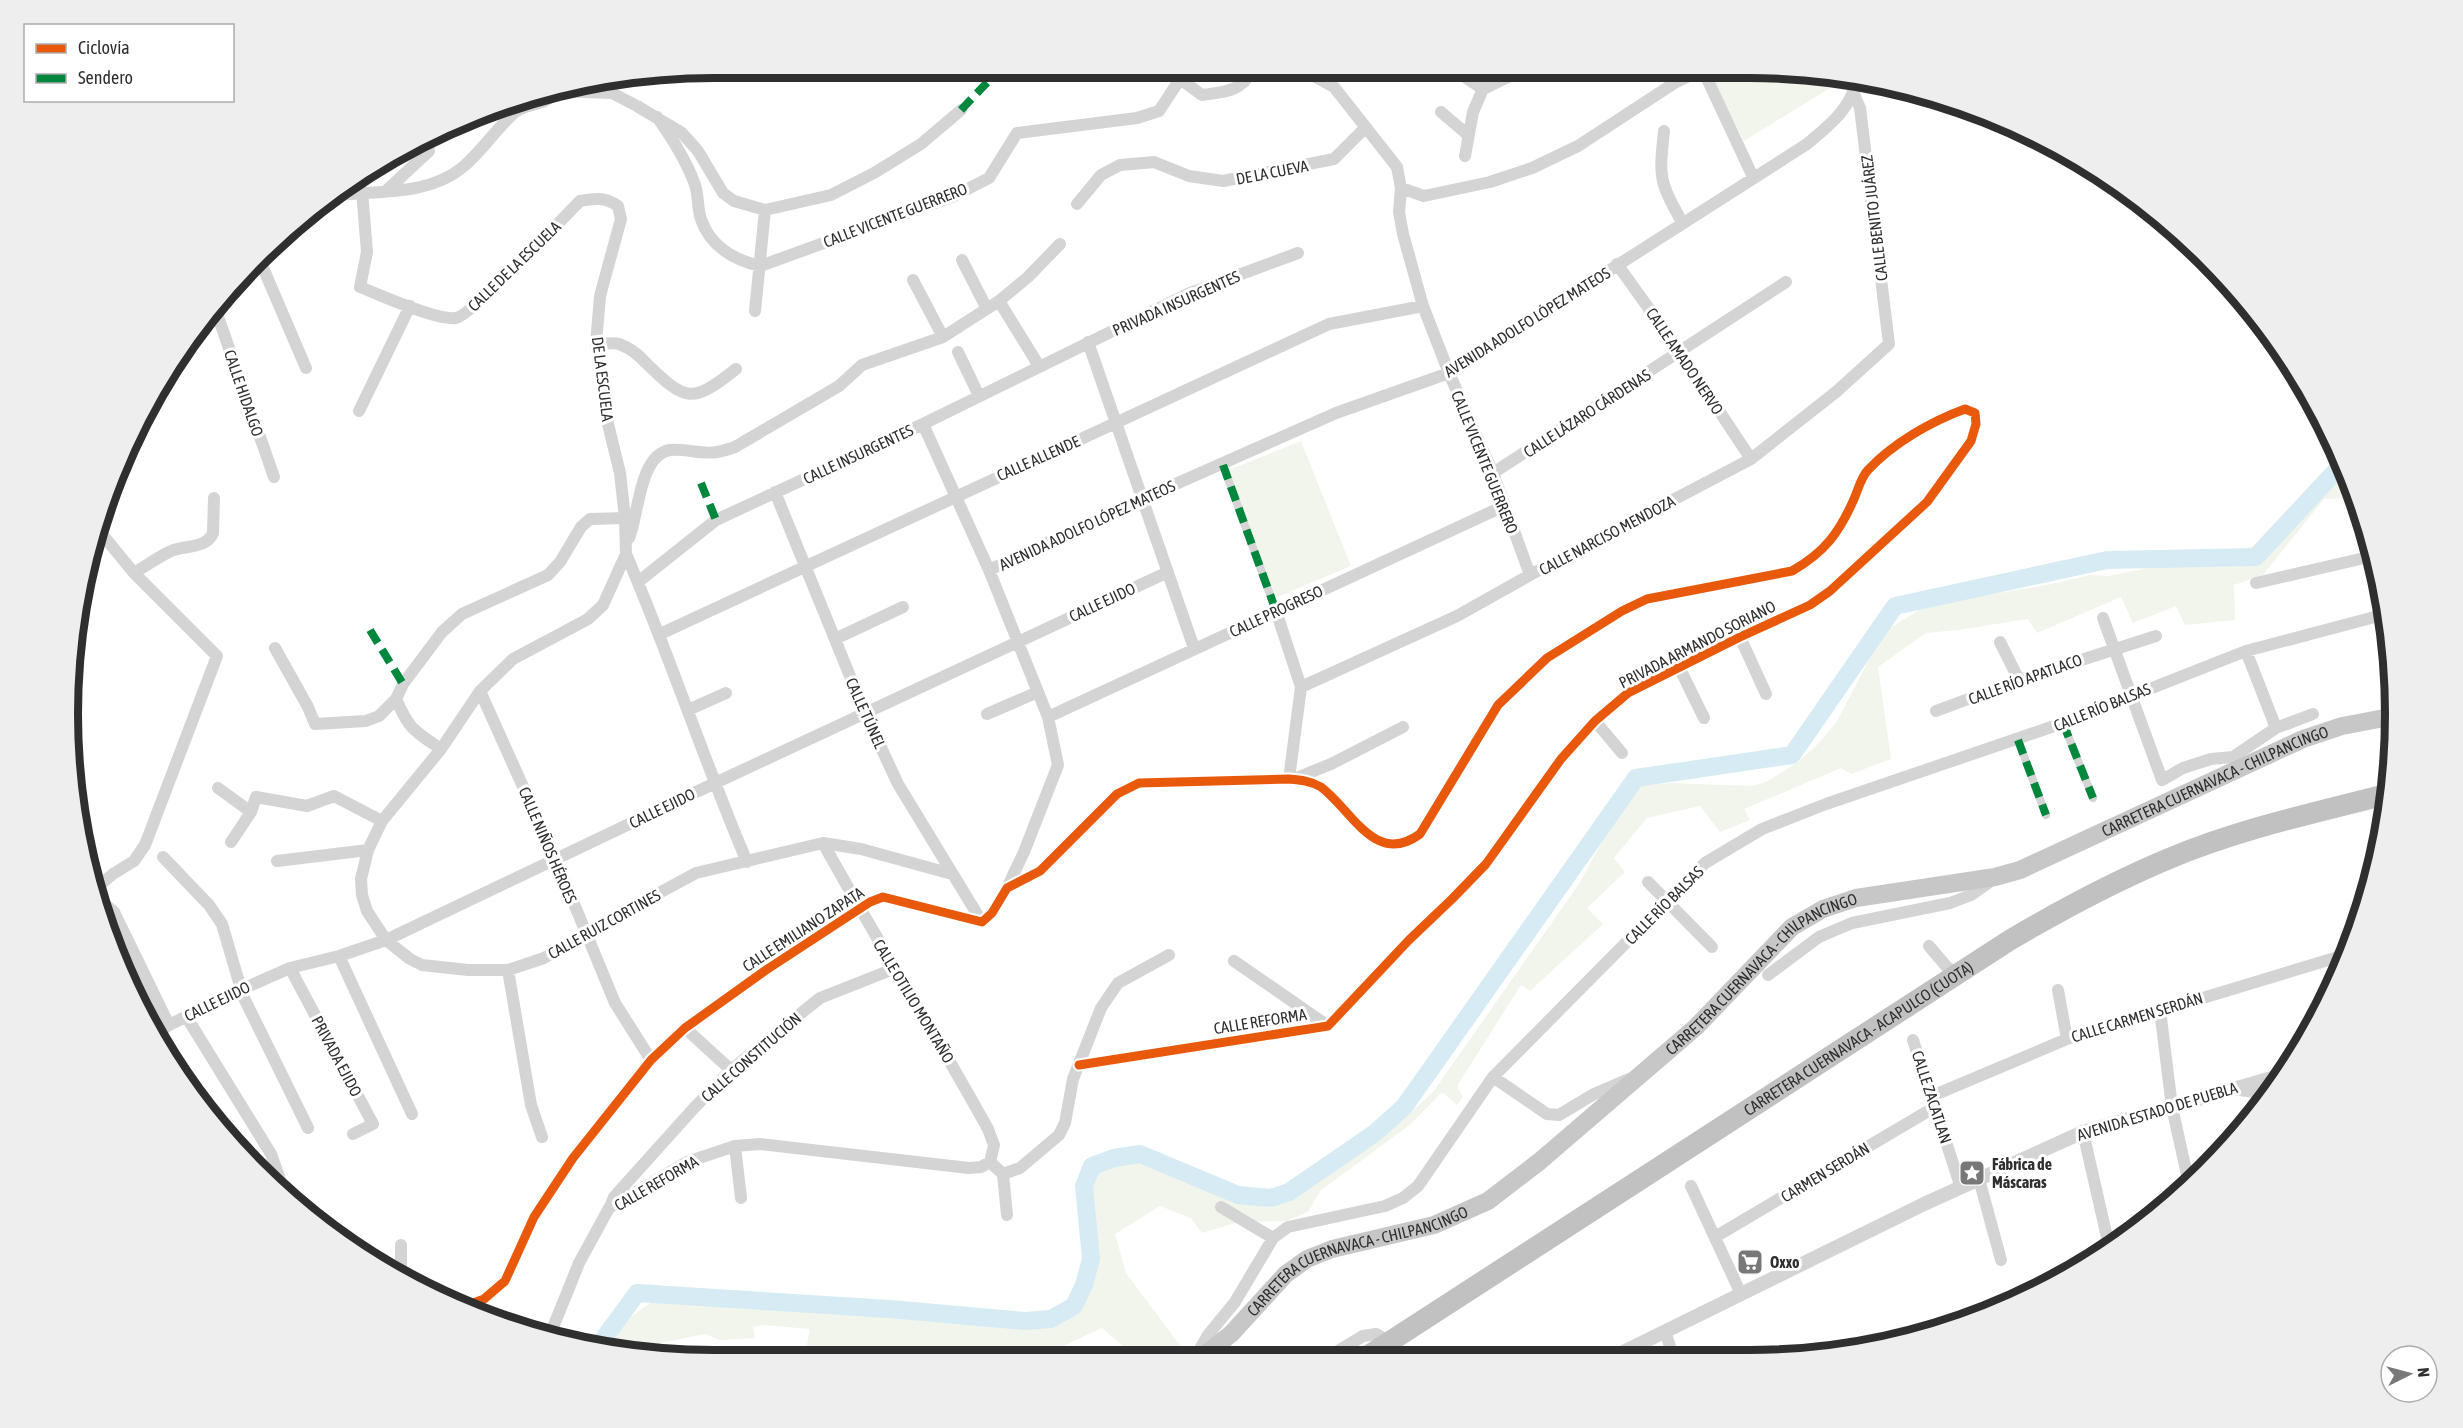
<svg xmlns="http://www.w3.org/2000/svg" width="2463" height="1428" viewBox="0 0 2463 1428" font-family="'Asap Condensed',sans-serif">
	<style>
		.green { fill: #f2f5eb }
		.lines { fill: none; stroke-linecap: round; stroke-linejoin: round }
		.river { stroke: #d7ebf4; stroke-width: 18 }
		.pedestrian { stroke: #d4d4d4; stroke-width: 8 }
		.minor { stroke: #d4d4d4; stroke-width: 12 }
		.tertiary { stroke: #d4d4d4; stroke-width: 14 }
		.primary { stroke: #c7c7c7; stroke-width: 18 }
		.motorway { stroke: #c1c1c1; stroke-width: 21 }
		.quiet { stroke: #00873e; stroke-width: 8; stroke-dasharray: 15 8; stroke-linecap: butt }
		.cycleway-casing { stroke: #fff; stroke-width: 13 }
		.cycleway { stroke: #e8590c; stroke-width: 9 }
		.labels { text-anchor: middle; stroke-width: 6; stroke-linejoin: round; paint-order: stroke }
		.street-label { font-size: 16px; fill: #2f2f2f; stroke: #fff }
		.poi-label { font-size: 16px; font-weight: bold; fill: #2f2f2f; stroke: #fff; text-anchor: start }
		.rim { fill: none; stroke: #2f2f2f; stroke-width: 8 }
	</style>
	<rect width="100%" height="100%" fill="#fff"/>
	<path class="green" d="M 1716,69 L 1792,69 L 1831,77 L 1835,85 L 1744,141 L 1708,73 Z
		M 1301,441 L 1351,566 L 1275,598 L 1224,472 Z
		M 2340,454 L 2351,484 L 2348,498 L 2324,499 L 2263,575 L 2234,585 L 2235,620 L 2185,625 L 2176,606 L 2133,623 L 2121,597 L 2037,633 L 2028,619 L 1958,630 L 1926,633 L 1878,667 L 1891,759 L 1851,774 L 1841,768 L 1744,809 L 1750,820 L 1720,832 L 1700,806 L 1647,818 L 1614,858 L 1625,872 L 1587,908 L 1603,924 L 1530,991 L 1521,985 L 1457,1086 L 1463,1097 L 1457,1105 L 1442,1092 L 1411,1124 L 1320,1191 L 1308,1212 L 1286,1221 L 1239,1222 L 1202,1233 L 1191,1218 L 1160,1206 L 1115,1234 L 1126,1273 L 1182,1348 L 1171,1359 L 1138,1359 L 1102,1328 L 1035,1359 L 949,1359 L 938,1357 L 938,1359 L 931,1359 L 875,1346 L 870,1359 L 824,1359 L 805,1355 L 810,1329 L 764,1325 L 753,1327 L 755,1338 L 720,1340 L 705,1334 L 661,1343 L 651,1355 L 602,1345 L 618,1326 L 657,1298 L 699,1292 L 874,1315 L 1016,1326 L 1039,1322 L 1059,1313 L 1071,1305 L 1083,1293 L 1089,1276 L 1092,1250 L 1087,1222 L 1086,1190 L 1093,1163 L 1111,1150 L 1134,1151 L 1160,1160 L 1225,1196 L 1252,1200 L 1276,1195 L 1386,1135 L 1433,1092 L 1579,884 L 1600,845 L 1638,786 L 1671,783 L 1752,786 L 1766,782 L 1798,762 L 1820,742 L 1837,721 L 1870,658 L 1889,629 L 1919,610 L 1941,603 L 2052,584 L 2090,575 L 2109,576 L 2252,547 Z"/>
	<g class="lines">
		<path class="river" d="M 599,1345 L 637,1293 L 890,1309 L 1025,1321 L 1051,1319 L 1074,1306 L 1084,1285 L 1091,1259 L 1084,1186 L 1092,1166 L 1114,1158 L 1140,1154 L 1238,1195 L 1271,1198 L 1289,1192 L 1346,1153 L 1376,1132 L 1404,1107 L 1636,778 L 1792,755 L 1895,606 L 2107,560 L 2256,557 L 2344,462"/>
		<path class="pedestrian" d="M 1223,465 L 1276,611
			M 2063,723 L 2093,798
			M 2018,740 L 2046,815"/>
		<path class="minor" d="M 1454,70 L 1483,89
			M 1703,70 L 1753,177
			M 1305,71 L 1334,87 L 1397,167 L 1401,188 L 1399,212 L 1403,234 L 1423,306 L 1449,373 L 1493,473 L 1530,575
			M 1483,89 L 1522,70
			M 557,91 L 612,93 L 637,106 L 682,133 L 698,151 L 723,193 L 734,201 L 765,210 L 831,195 L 874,173 L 921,144 L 961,110
			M 1441,112 L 1468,135
			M 657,117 C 672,138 685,158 694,182 C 699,194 697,208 701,219 C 710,246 734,260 760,266 L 954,196 L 989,178 L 1017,133 L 1137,118 L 1159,111 L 1180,79 L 1202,95 C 1223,92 1241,92 1252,71
			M 1664,131 C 1659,178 1659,181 1682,222
			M 1465,156 L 1473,112 L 1483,89
			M 1401,188 L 1424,196 L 1490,182 L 1532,168 L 1578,146 L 1676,82 L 1704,69
			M 362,191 L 367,252 L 360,287 C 380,295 437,321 456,318 C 471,316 563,218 580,201 C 595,198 605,197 618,206 L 621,219 L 600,296 L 596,344 L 608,424 L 620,473 L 625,518 L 626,554 L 603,605 L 588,619 L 513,659 L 480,691 L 441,749 L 382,821 L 368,850 L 361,879 L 362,895 L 367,911 L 386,940 L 410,959 L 422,965 L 468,970 L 508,970 L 544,958 L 585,933 L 696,873 L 823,843 L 861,849 L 952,874
			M 386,191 L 429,151 L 424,137
			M 329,196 C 373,190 427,197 463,167 C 482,151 496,129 514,113 C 530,100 542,110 557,90
			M 1077,204 L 1101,175 L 1120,165 L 1154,162 L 1189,176 L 1223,181 L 1334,159 L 1365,128
			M 258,256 L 306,368
			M 962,260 L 987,309
			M 1617,264 L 1680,352 L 1751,459
			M 913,280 L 943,337
			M 999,301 L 1039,366
			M 215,308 L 274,477
			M 755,311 L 765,210
			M 1088,342 L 1194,648
			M 596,344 C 603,344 613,342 619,344 C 630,348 639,355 646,363 C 686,402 692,404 736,369
			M 958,352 L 979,396
			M 359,411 L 410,306
			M 923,424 L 989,570 L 1048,717 L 1058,765 L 1024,852 L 1007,888
			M 1493,473 L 1786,282
			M 775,492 L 865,713 L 898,784 L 982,922
			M 629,538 C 639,514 639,455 670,450 C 685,448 702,455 717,452 C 723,451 729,449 735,447 L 839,386 L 862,365 L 943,337 L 999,301 L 1028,277 L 1060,244
			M 626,554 C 670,656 704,761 747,862
			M 989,570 L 1144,498 L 1336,413 L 1449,373 L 1807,144 C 1828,126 1850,110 1856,82
			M 134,573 C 146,566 158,557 171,551 C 185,545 206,549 213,533 L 214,498
			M 638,582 L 716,520 L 923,424 L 1190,293 L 1298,253
			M 2256,583 L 2373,556
			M 1276,611 L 1301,687 L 1289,779
			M 2103,618 L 2162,780 L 2183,768 L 2211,759 L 2233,757 L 2276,728 L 2313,714
			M 660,634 L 1329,324 L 1423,306
			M 1740,637 L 1766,694
			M 835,639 L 903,607
			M 2000,642 L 2019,680
			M 275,648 L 308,707 L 315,724 L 366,721 L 379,716 L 396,699 L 403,684 L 442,632 L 462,614 L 548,575 L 560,562 L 581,527 L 590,519 L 625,518
			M 2246,651 L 2276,728
			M 1679,667 L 1704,718
			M 1301,687 L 1457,616 L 1530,575 L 1751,459 L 1836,392 L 1889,344 L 1860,108 L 1854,94
			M 480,691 L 556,860 L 615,1003 L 651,1060
			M 396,699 C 409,729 414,731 441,749
			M 688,710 L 726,693
			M 1936,711 L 2019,680 L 2156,636
			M 987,714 L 1038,692
			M 1048,717 L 1504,506
			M 1595,721 L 1622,753
			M 1294,779 L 1331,764 L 1403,727
			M 218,788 L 251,812
			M 231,842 L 251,812 L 256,797 L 307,806 L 334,796 L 382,821
			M 823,843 C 876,939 935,1033 988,1129 L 994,1145 L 990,1162
			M 163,857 L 209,905 L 222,924 L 243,996 L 308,1128
			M 277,861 L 368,850
			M 1648,882 L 1712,947
			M 95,889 L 113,874 L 134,861 L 145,845 L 217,656 L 134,573 L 97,528
			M 98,899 L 114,912 L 169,1025
			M 1929,946 L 1946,966 L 1957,974
			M 339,956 L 412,1114
			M 1234,961 L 1328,1026
			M 290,968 L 373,1124 L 353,1134
			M 508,970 L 531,1105 L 542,1137
			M 1768,975 L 1819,937 L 1852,923 L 1950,903 L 1971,895 L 1992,880
			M 2058,990 L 2067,1039
			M 2160,1010 L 2172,1107 L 2189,1184
			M 186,1016 L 271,1154 L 283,1188
			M 685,1028 L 731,1070
			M 154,1036 L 169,1025 L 240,990 L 290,968 L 339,956 L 386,940 L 713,784 L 1168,572
			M 1913,1040 L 1961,1188
			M 1493,1077 L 1547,1114 L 1559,1115 L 1594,1094 L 1629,1079
			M 2234,1089 L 2254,1092 L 2273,1089
			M 1932,1096 L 2067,1039 L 2348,954
			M 2083,1132 L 2109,1246
			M 735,1146 L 741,1198
			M 990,1162 L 1003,1174 L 1020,1168 L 1059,1135 L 1065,1123 L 1073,1079 L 1101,1008 L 1118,983 L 1169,955
			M 1003,1174 L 1007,1215
			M 1979,1179 L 2001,1260
			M 1691,1186 L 1741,1294
			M 610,1207 L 614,1197 L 694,1108 L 731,1070 L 769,1039 L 820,998 L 896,968
			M 1221,1207 L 1273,1238
			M 1715,1237 L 1935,1107
			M 401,1245 L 401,1274
			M 465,1306 L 484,1299 L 505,1281 L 534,1217 L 573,1158 L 651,1060 L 685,1028 L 766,970 L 870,902 L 883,897 L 982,922 L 992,913 L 1007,888 L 1040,871 L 1117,794 L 1139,783 L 1289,779 C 1300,780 1311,781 1321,787 C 1352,810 1375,867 1420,834 L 1498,705 L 1547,658 L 1622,611 L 1647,599 L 1792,571 C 1825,552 1839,533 1854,499 C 1858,490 1861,477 1868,470 C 1893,443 1932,421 1965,409 L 1975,413 L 1976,424 L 1971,441 L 1927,502 L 1830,591 L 1810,605 L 1740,637 L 1628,693 L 1595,721 L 1561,759 L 1486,864 L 1452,899 L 1409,940 L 1328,1026 L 1079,1065
			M 1665,1331 L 1674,1359
			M 550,1335 L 579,1263 L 609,1208 L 687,1162 L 735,1146 L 760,1144 L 969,1168 L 981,1167 L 990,1162
			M 1195,1358 L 1208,1335 L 1235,1302 L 1273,1238 L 1288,1227 L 1385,1206 L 1403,1198 L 1418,1186 L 1493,1077 L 1705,863 L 1762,829 L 1826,804 L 2063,723 L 2246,651 L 2386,614
			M 1325,1359 L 1363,1336 L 1376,1334 L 1390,1342"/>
		<path class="tertiary" d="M 1609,1359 L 1924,1204 L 2083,1132 L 2286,1074"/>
		<path class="primary" id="s1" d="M 1199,1359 L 1231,1334 L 1286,1274 L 1307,1259 L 1332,1249 L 1434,1225 L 1488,1201 L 1540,1161 L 1696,1027 L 1792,927 L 1823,909 L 1856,898 L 1995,877 L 2020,870 L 2303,739 L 2342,726 L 2395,716"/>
		<path class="motorway" id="s2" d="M 1363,1359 L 2010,940 C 2061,910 2113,882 2168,859 C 2239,829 2314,813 2388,794"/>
		<path class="quiet" d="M 961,110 L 997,72
			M 1223,465 L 1276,611
			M 701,483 L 716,520
			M 370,630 L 403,684
			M 2063,723 L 2093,798
			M 2018,740 L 2046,815"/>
		<g class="cycleway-casing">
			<path id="cycleway" d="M 465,1306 L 484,1299 L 505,1281 L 534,1217 L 573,1158 L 651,1060 L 685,1028 L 766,970 L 870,902 L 883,897 L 982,922 L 992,913 L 1007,888 L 1040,871 L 1117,794 L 1139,783 L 1289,779 C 1300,780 1311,781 1321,787 C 1352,810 1375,867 1420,834 L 1498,705 L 1547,658 L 1622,611 L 1647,599 L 1792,571 C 1825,552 1839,533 1854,499 C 1858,490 1861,477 1868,470 C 1893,443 1932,421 1965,409 L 1975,413 L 1976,424 L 1971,441 L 1927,502 L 1830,591 L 1810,605 L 1740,637 L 1628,693 L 1595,721 L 1561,759 L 1486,864 L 1452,899 L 1409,940 L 1328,1026 L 1079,1065"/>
		</g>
		<use href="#cycleway" class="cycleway"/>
	</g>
	<defs>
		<g id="sight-square" transform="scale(1.35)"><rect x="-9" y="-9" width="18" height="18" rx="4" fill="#787878" stroke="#fff"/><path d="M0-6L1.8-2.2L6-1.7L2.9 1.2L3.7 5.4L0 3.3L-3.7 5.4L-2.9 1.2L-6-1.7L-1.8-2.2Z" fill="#fff"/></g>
		<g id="supermarket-square" transform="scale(1.35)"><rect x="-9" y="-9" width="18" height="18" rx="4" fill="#787878" stroke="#fff"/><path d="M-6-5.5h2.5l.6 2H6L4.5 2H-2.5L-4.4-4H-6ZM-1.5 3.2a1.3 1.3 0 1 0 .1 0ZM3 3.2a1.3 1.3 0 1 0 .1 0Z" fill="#fff"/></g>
	</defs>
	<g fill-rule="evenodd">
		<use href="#sight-square" x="1972" y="1173"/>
		<use href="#supermarket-square" x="1750" y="1262"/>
	</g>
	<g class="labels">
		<g class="street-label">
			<text transform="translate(1272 172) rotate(-11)" y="6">DE LA CUEVA</text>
			<text transform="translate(895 215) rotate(-21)" y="6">CALLE VICENTE GUERRERO</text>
			<text transform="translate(1874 218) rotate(-97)" y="6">CALLE BENITO JUÁREZ</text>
			<text transform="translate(514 266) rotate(-44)" y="6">CALLE DE LA ESCUELA</text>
			<text transform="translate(1176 303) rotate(-24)" y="6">PRIVADA INSURGENTES</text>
			<text transform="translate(1527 322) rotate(-32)" y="6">AVENIDA ADOLFO LÓPEZ MATEOS</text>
			<text transform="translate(1685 361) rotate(56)" y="6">CALLE AMADO NERVO</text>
			<text transform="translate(603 379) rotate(83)" y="6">DE LA ESCUELA</text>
			<text transform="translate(244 393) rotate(71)" y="6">CALLE HIDALGO</text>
			<text transform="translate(1587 413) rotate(-33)" y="6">CALLE LÁZARO CÁRDENAS</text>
			<text transform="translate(858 454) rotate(-25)" y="6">CALLE INSURGENTES</text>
			<text transform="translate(1038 458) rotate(-24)" y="6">CALLE ALLENDE</text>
			<text transform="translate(1485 462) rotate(68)" y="6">CALLE VICENTE GUERRERO</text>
			<text transform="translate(1087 525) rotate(-25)" y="6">AVENIDA ADOLFO LÓPEZ MATEOS</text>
			<text transform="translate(1607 535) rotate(-28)" y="6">CALLE NARCISO MENDOZA</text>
			<text transform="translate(1102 602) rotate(-25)" y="6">CALLE EJIDO</text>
			<text transform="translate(1276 611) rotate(-25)" y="6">CALLE PROGRESO</text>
			<text transform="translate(1697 644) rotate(-27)" y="6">PRIVADA ARMANDO SORIANO</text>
			<text transform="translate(2025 679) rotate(-20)" y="6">CALLE RÍO APATLACO</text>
			<text transform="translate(2102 707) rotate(-22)" y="6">CALLE RÍO BALSAS</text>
			<text transform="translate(866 713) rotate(66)" y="6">CALLE TÚNEL</text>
			<text dy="6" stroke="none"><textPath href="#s1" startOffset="1200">CARRETERA CUERNAVACA - CHILPANCINGO</textPath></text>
			<text transform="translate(662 808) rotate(-26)" y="6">CALLE EJIDO</text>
			<text transform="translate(548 845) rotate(67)" y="6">CALLE NIÑOS HÉROES</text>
			<text transform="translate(1664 905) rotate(-45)" y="6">CALLE RÍO BALSAS</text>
			<text transform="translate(604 924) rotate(-29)" y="6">CALLE RUIZ CORTINES</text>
			<text transform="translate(803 929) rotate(-33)" y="6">CALLE EMILIANO ZAPATA</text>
			<text dy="6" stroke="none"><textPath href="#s1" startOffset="696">CARRETERA CUERNAVACA - CHILPANCINGO</textPath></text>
			<text transform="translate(217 1001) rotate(-26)" y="6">CALLE EJIDO</text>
			<text transform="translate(914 1001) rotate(59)" y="6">CALLE OTILIO MONTAÑO</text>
			<text transform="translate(2137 1017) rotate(-17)" y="6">CALLE CARMEN SERDÁN</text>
			<text transform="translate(1260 1021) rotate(-9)" y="6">CALLE REFORMA</text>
			<text dy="6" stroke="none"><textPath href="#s2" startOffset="590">CARRETERA CUERNAVACA - ACAPULCO (CUOTA)</textPath></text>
			<text transform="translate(337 1056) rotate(62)" y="6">PRIVADA EJIDO</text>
			<text transform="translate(751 1057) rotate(-41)" y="6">CALLE CONSTITUCIÓN</text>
			<text transform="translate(1932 1097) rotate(72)" y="6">CALLE ZACATLAN</text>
			<text transform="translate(2157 1111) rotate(-17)" y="6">AVENIDA ESTADO DE PUEBLA</text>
			<text transform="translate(1825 1172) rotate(-31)" y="6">CARMEN SERDÁN</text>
			<text transform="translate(656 1183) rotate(-30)" y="6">CALLE REFORMA</text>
			<text dy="6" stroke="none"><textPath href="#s1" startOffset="192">CARRETERA CUERNAVACA - CHILPANCINGO</textPath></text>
		</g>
		<g class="poi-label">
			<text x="1992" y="1170">Fábrica de<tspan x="1992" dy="18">Máscaras</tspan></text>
			<text x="1770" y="1268">Oxxo</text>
		</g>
	</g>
	<path d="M0 0H2463V1428H0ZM714 78H1749A636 636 0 0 1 2385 714V714A636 636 0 0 1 1749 1350H714A636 636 0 0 1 78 714V714A636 636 0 0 1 714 78Z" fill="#eee" fill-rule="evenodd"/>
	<path class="rim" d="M714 78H1749A636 636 0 0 1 2385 714V714A636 636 0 0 1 1749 1350H714A636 636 0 0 1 78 714V714A636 636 0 0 1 714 78Z"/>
	<rect x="24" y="24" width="210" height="78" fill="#ffffff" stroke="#acacac" stroke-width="1.5"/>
	<rect x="36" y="44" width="30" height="9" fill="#e8590c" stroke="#acacac" stroke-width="1.5"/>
	<text x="78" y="54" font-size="18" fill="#2f2f2f">Ciclovía</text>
	<rect x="36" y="74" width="30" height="9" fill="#00873e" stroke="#acacac" stroke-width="1.5"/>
	<text x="78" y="84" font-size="18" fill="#2f2f2f">Sendero</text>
	<g transform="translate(2409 1374) rotate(84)"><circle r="28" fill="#ffffff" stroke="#acacac" stroke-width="1.5"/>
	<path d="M0-4.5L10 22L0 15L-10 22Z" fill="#787878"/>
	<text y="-9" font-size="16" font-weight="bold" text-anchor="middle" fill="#2f2f2f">N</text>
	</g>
</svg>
